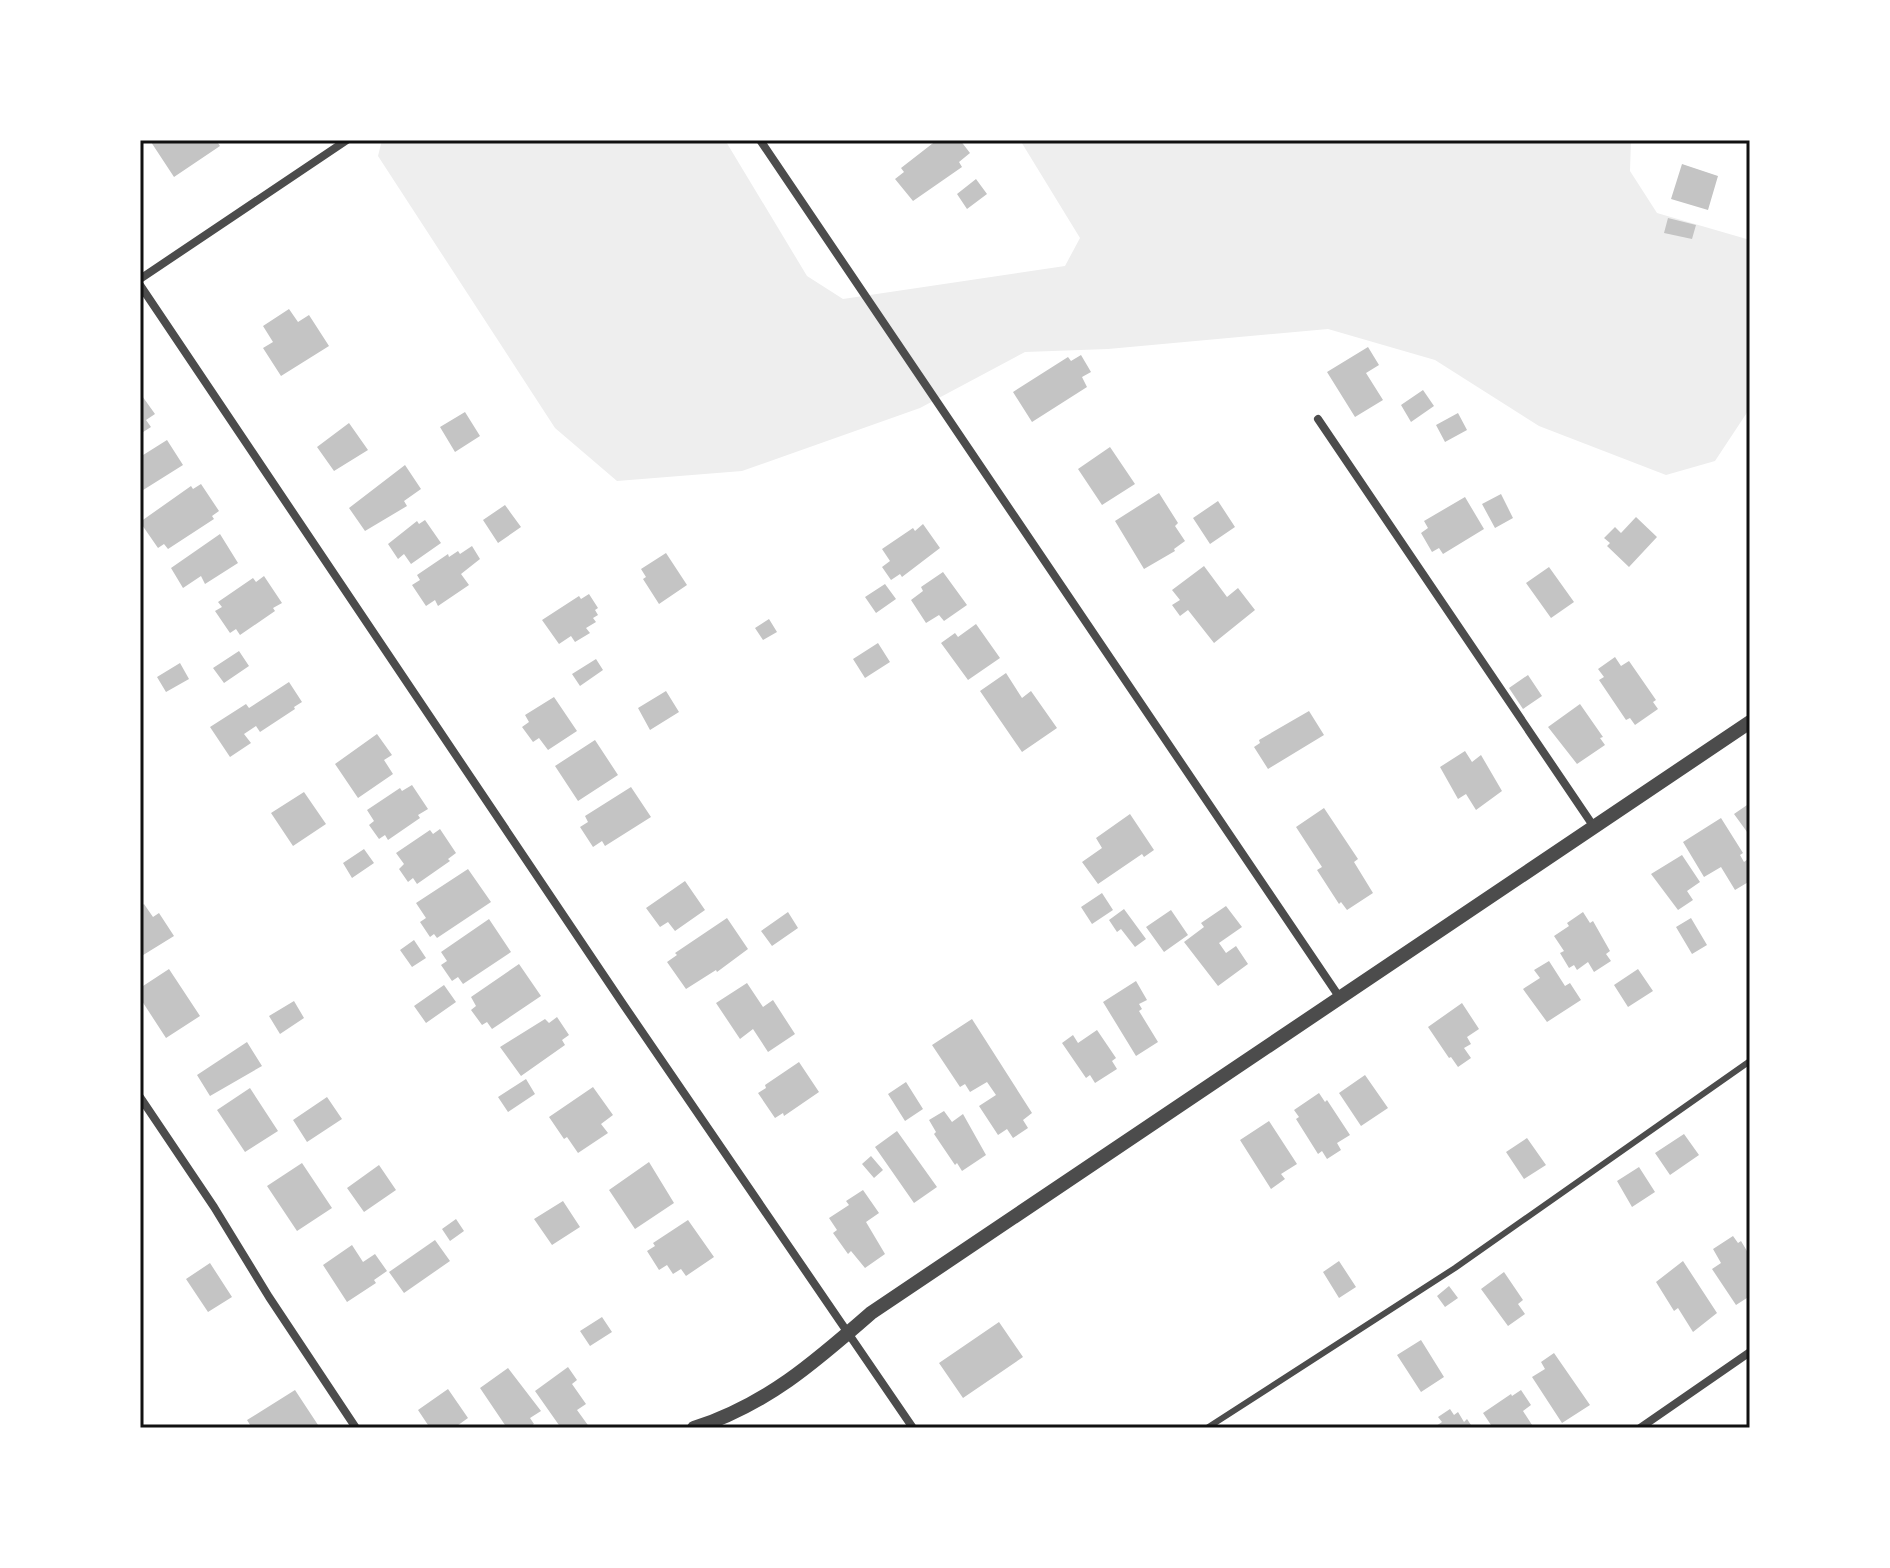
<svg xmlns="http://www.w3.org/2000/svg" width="1890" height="1568" viewBox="0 0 1890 1568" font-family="Figtree,sans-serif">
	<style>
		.green { fill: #eee }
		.building { fill: #c4c4c4 }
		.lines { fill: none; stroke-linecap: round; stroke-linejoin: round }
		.service { stroke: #4c4c4c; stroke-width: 6 }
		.minor { stroke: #4c4c4c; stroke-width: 8 }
		.tertiary { stroke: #4c4c4c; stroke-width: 14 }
		.neatline { fill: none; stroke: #111; stroke-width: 3 }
	</style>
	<rect width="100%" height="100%" fill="#fff"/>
	<path class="green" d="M 382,140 L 725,140 L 807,276 L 843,299 L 1065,266 L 1080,238 L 1020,140 L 1631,140 L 1630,171 L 1657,213 L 1750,240 L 1750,408 L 1715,461 L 1666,475 L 1539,426 L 1435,360 L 1328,329 L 1108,349 L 1025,352 L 920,408 L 742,471 L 617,481 L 555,428 L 378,156 Z"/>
	<path class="building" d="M 154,140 L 216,140 L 220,146 L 174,177 L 151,142 Z
		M 937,140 L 960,140 L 970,153 L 959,162 L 962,167 L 913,201 L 895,179 L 904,172 L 901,168 Z
		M 1682,164 L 1718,176 L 1708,210 L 1671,199 Z
		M 976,179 L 987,194 L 967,209 L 957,194 Z
		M 1668,218 L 1696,225 L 1692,239 L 1664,233 Z
		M 289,309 L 298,322 L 309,315 L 329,346 L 281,376 L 263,348 L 273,342 L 263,326 Z
		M 1368,347 L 1379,365 L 1366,373 L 1383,400 L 1355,417 L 1327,372 Z
		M 1081,355 L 1091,372 L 1082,377 L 1087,387 L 1032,422 L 1013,392 L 1068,357 L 1071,361 Z
		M 1423,390 L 1434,406 L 1411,422 L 1401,405 Z
		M 140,393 L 155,414 L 146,420 L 151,427 L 140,434 Z
		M 465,412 L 480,436 L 455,452 L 440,427 Z
		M 1458,413 L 1467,430 L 1445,442 L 1436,425 Z
		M 349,423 L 368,450 L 334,471 L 317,447 Z
		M 167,440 L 183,465 L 140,492 L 140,457 Z
		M 1110,447 L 1135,484 L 1102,505 L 1078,469 Z
		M 405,465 L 421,489 L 404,501 L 407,506 L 365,531 L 349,508 Z
		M 201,484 L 219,511 L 212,516 L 214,519 L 168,549 L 164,544 L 158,548 L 140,522 L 191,486 L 193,489 Z
		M 1159,493 L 1178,523 L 1175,526 L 1185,541 L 1174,549 L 1175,551 L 1144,569 L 1115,521 Z
		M 1501,494 L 1513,518 L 1495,528 L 1482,504 Z
		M 1465,497 L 1484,529 L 1443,554 L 1439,548 L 1432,552 L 1421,533 L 1428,528 L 1424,521 Z
		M 1218,501 L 1235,527 L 1210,544 L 1193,518 Z
		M 505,505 L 521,527 L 498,543 L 483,520 Z
		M 1636,517 L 1657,537 L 1629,567 L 1607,546 L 1610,543 L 1604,538 L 1615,527 L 1621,533 Z
		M 425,520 L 441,543 L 411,564 L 404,554 L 398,559 L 388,544 L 417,521 L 419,524 Z
		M 923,524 L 940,548 L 902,577 L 900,574 L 891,580 L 882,567 L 890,561 L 882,549 L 913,528 L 915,531 Z
		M 220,534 L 238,563 L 205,584 L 201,576 L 183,588 L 171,568 Z
		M 472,546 L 480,559 L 461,574 L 469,585 L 438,606 L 435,600 L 426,606 L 412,585 L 420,580 L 417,575 L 448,554 L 449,557 L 458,551 L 460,554 Z
		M 666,553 L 687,585 L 659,604 L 643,579 L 646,577 L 641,569 Z
		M 1204,566 L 1227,597 L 1238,588 L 1255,610 L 1214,643 L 1188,610 L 1180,616 L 1172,605 L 1180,600 L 1172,590 Z
		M 1549,567 L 1574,602 L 1551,618 L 1526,583 Z
		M 943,572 L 967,605 L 944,621 L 939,615 L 926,623 L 911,600 L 923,591 L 921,587 Z
		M 264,576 L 282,603 L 273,608 L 275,611 L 240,635 L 236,629 L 230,633 L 215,611 L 222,607 L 218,602 L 253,578 L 256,582 Z
		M 885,584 L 896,599 L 876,613 L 865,597 Z
		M 589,594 L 598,608 L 595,610 L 598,615 L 593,618 L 596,622 L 586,628 L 590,633 L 575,642 L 571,636 L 559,644 L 542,620 L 579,596 L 581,599 Z
		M 769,619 L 777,632 L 763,640 L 755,628 Z
		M 976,624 L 1000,658 L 968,680 L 941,643 L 955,633 L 958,637 Z
		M 878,643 L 890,662 L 865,678 L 853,659 Z
		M 239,651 L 249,666 L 224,683 L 213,668 Z
		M 1615,657 L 1621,666 L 1629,661 L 1656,700 L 1653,702 L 1658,709 L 1635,725 L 1630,718 L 1626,720 L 1599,680 L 1604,677 L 1598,669 Z
		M 596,659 L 603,670 L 580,686 L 572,674 Z
		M 180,663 L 189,679 L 166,692 L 157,677 Z
		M 1006,673 L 1022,698 L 1031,691 L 1057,728 L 1022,752 L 980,691 Z
		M 1528,675 L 1542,696 L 1523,709 L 1509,688 Z
		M 289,682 L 302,702 L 294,707 L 295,709 L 260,732 L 256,726 L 244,734 L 251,743 L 230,757 L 210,727 L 246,704 L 249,708 Z
		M 666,691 L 679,712 L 650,730 L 638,708 Z
		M 554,697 L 577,731 L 548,750 L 539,738 L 533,742 L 522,727 L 529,722 L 525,715 Z
		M 1580,704 L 1603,737 L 1600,738 L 1605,745 L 1577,764 L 1548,727 Z
		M 1309,711 L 1324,735 L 1268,769 L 1254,747 L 1260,743 L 1259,740 Z
		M 377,734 L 392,755 L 384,760 L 393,774 L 358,798 L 335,764 Z
		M 595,740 L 618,775 L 578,801 L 555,766 Z
		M 1465,751 L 1472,762 L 1481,755 L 1502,791 L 1476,810 L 1466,794 L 1458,799 L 1440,767 Z
		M 412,785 L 428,809 L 418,815 L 420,818 L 388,840 L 385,835 L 379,839 L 369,825 L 374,821 L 367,810 L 400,788 L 402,791 Z
		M 631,787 L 651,817 L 605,846 L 602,841 L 593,847 L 580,827 L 588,822 L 585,816 Z
		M 304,792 L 326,824 L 293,846 L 271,813 Z
		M 1750,803 L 1750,836 L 1734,814 Z
		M 1324,808 L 1358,859 L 1354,862 L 1373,893 L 1347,910 L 1341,902 L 1339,904 L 1317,870 L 1322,867 L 1296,827 Z
		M 1130,814 L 1154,850 L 1144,857 L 1142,854 L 1098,884 L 1082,862 L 1102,848 L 1096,838 Z
		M 1721,818 L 1743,853 L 1740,855 L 1744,862 L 1748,859 L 1750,861 L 1750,881 L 1735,890 L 1721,867 L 1704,877 L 1683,842 Z
		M 440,829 L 456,853 L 448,859 L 450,861 L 417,884 L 413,878 L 408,882 L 399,869 L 404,864 L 396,853 L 430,830 L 433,834 Z
		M 364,849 L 374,863 L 352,878 L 343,863 Z
		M 1682,855 L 1700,882 L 1687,891 L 1693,900 L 1678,910 L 1651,874 Z
		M 468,869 L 491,902 L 437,938 L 434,934 L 430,937 L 420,922 L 426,918 L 416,903 Z
		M 685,881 L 705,910 L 675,931 L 668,922 L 660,927 L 646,908 Z
		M 1102,893 L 1113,910 L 1092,924 L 1081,907 Z
		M 144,904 L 153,917 L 159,913 L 174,936 L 140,957 L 140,907 Z
		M 1226,906 L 1242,927 L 1219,943 L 1226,953 L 1236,946 L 1248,964 L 1218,986 L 1184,942 L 1204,927 L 1201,923 Z
		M 1124,909 L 1146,939 L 1135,947 L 1121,929 L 1117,932 L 1109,920 Z
		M 1171,910 L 1188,935 L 1164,952 L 1146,927 Z
		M 788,912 L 798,928 L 772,946 L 761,931 Z
		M 1583,912 L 1590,923 L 1593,921 L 1610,951 L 1606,954 L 1611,961 L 1594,972 L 1588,962 L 1577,970 L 1574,965 L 1569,968 L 1560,953 L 1564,951 L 1554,936 L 1569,926 L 1567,923 Z
		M 727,918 L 748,949 L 717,972 L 716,970 L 686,989 L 667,962 L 677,955 L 675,953 Z
		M 1691,918 L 1707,945 L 1692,954 L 1676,927 Z
		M 489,919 L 511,952 L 463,984 L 458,977 L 452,981 L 441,965 L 447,961 L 441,952 Z
		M 414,940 L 426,958 L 412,967 L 400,950 Z
		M 1549,961 L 1565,986 L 1570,983 L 1581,1000 L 1547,1022 L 1523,989 L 1540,978 L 1534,970 Z
		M 519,964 L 541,996 L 492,1029 L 487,1022 L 482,1025 L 471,1010 L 476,1006 L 471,997 Z
		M 169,969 L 200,1016 L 166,1038 L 140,998 L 140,988 Z
		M 1638,969 L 1653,991 L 1628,1007 L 1614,985 Z
		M 1136,981 L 1147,1000 L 1139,1004 L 1142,1009 L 1139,1011 L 1158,1042 L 1136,1056 L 1103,1002 Z
		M 747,983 L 763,1007 L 773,1000 L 795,1034 L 768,1052 L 753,1029 L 740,1039 L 716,1003 Z
		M 444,985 L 456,1002 L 426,1023 L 414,1006 Z
		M 294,1001 L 304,1018 L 280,1034 L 269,1016 Z
		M 1462,1003 L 1479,1029 L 1467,1037 L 1471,1044 L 1464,1048 L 1471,1058 L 1458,1067 L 1451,1057 L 1449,1058 L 1428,1027 Z
		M 557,1017 L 569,1035 L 562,1040 L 565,1045 L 521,1076 L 500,1047 L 545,1019 L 549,1023 Z
		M 972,1019 L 1032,1113 L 1023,1120 L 1028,1128 L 1013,1138 L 1007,1129 L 998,1135 L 979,1106 L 996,1095 L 987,1082 L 970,1092 L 965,1084 L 960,1087 L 932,1045 Z
		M 1097,1030 L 1116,1058 L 1112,1061 L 1117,1069 L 1095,1083 L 1090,1075 L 1086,1078 L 1062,1043 L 1073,1035 L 1078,1043 Z
		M 247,1042 L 262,1066 L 210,1096 L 197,1075 Z
		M 799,1062 L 819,1092 L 784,1116 L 783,1113 L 775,1118 L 758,1093 L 766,1088 L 765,1085 Z
		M 1365,1075 L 1388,1108 L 1361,1126 L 1339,1093 Z
		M 526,1079 L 535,1094 L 508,1112 L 498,1097 Z
		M 906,1082 L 923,1109 L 905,1121 L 888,1094 Z
		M 593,1087 L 613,1115 L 601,1124 L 608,1133 L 578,1153 L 567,1137 L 564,1139 L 549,1117 Z
		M 250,1088 L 278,1131 L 245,1152 L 217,1110 Z
		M 1319,1093 L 1325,1102 L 1327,1100 L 1350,1135 L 1337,1143 L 1341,1150 L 1327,1159 L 1322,1151 L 1318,1154 L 1296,1119 L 1299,1117 L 1294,1110 Z
		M 327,1097 L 342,1119 L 307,1142 L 293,1120 Z
		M 944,1111 L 952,1122 L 963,1114 L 986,1155 L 962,1171 L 957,1163 L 955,1165 L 934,1134 L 936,1132 L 929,1120 Z
		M 1269,1121 L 1297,1164 L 1281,1174 L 1285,1179 L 1271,1189 L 1240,1140 Z
		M 897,1131 L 937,1187 L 914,1203 L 875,1147 Z
		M 1684,1134 L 1699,1155 L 1670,1175 L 1655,1153 Z
		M 1527,1138 L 1546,1165 L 1524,1179 L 1506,1152 Z
		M 871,1156 L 883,1170 L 874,1178 L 862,1164 Z
		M 649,1162 L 674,1203 L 635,1229 L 609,1190 Z
		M 302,1163 L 332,1208 L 297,1231 L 267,1186 Z
		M 379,1165 L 396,1190 L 364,1212 L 347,1188 Z
		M 1639,1167 L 1655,1192 L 1632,1207 L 1617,1181 Z
		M 863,1190 L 879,1213 L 866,1222 L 885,1254 L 865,1268 L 851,1251 L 848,1254 L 833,1233 L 837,1230 L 829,1218 L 849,1205 L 846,1201 Z
		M 563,1201 L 580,1227 L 552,1245 L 534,1219 Z
		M 456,1219 L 464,1231 L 450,1241 L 442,1229 Z
		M 688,1220 L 714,1257 L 686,1276 L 681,1269 L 673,1274 L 667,1265 L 659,1270 L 647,1251 L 655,1246 L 653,1243 Z
		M 1733,1236 L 1738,1243 L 1741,1241 L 1750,1256 L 1750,1296 L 1736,1305 L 1712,1269 L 1721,1263 L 1713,1249 Z
		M 435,1240 L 450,1261 L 404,1293 L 389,1272 Z
		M 352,1245 L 363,1262 L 375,1254 L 387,1271 L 374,1280 L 376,1283 L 347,1302 L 323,1265 Z
		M 1339,1261 L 1356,1287 L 1339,1298 L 1323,1272 Z
		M 1683,1261 L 1717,1313 L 1693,1332 L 1678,1308 L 1674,1311 L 1656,1282 Z
		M 210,1263 L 232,1297 L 208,1312 L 186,1279 Z
		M 1504,1272 L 1523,1300 L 1518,1304 L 1525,1314 L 1508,1326 L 1481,1289 Z
		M 1449,1286 L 1458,1298 L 1445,1307 L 1437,1296 Z
		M 602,1317 L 612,1332 L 590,1346 L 580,1331 Z
		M 999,1322 L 1023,1357 L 963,1398 L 939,1363 Z
		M 1421,1340 L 1444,1377 L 1421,1392 L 1397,1355 Z
		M 1554,1353 L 1590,1405 L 1562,1423 L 1532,1377 L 1545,1369 L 1541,1362 Z
		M 568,1367 L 577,1380 L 572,1384 L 586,1404 L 577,1410 L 590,1428 L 561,1428 L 535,1391 Z
		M 508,1368 L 541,1411 L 530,1418 L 534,1424 L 528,1428 L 522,1428 L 520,1425 L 516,1428 L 507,1428 L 480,1388 Z
		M 448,1389 L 468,1418 L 454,1428 L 430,1428 L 418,1410 Z
		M 295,1390 L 320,1428 L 252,1428 L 247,1420 Z
		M 1521,1390 L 1531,1405 L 1523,1411 L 1534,1428 L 1493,1428 L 1483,1413 L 1511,1394 L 1512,1396 Z
		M 1450,1409 L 1454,1415 L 1458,1412 L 1464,1422 L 1467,1419 L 1473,1428 L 1433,1428 L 1442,1422 L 1438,1417 Z"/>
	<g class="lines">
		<path class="service" d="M 1207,1428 L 1455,1268 L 1750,1061"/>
		<path class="minor" d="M 760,140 L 1340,998
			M 140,279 L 347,140
			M 140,285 L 623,1004 L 913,1428
			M 1318,419 L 1594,827
			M 140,1097 L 214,1207 L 269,1297 L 356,1428
			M 1640,1428 L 1750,1352"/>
		<path class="tertiary" d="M 694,1428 C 766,1405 815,1362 871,1313 L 1750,722"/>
	</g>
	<rect width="1890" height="1568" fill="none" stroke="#ffffff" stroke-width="284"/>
	<rect x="142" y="142" width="1606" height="1284" class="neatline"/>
</svg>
